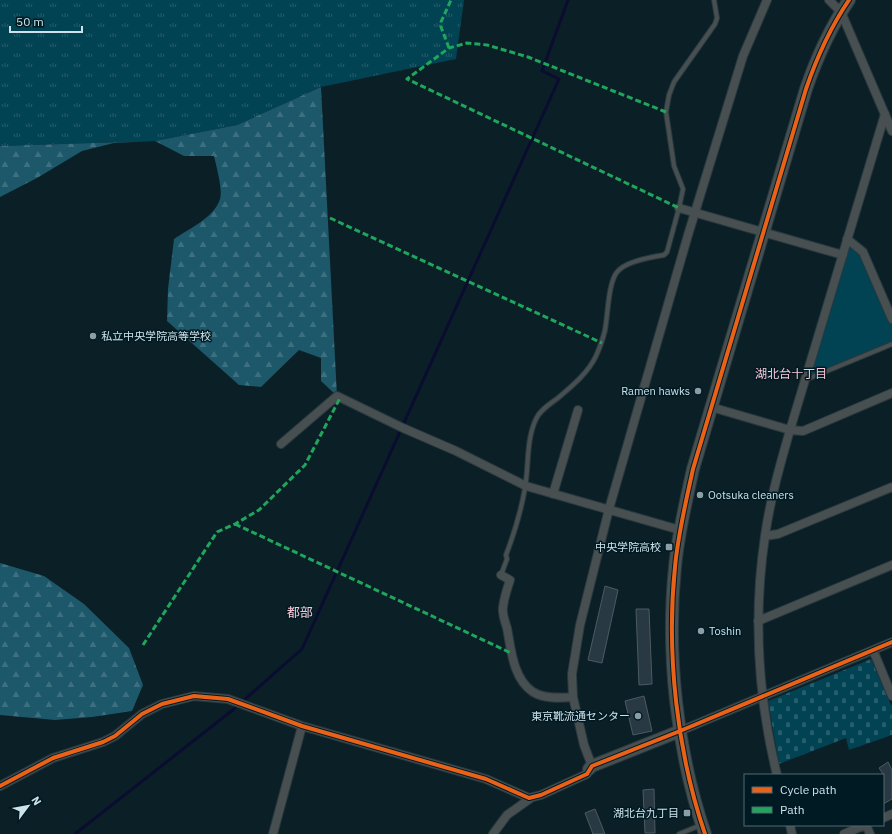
<svg xmlns="http://www.w3.org/2000/svg" width="892" height="834" viewBox="0 0 892 834" font-family="'IBM Plex Sans','Noto Sans JP',sans-serif">
	<style>
		.grass { fill: url(#grass-tufts) }
		.forest { fill: url(#forest-firs) }
		.cemetery { fill: url(#cemetery-stones) }
		.green { fill: #014253 }
		.lines { fill: none; stroke-linecap: round; stroke-linejoin: round }
		.stream { stroke: #0b0d30; stroke-width: 3 }
		.building { fill: #293943; stroke: #4c5a62 }
		.lane-casing { stroke: #29393f; stroke-width: 6 }
		.street-casing { stroke: #29393f; stroke-width: 10 }
		.secondary-casing { stroke: #29393f; stroke-width: 14 }
		.lane { stroke: #474f50; stroke-width: 4 }
		.street { stroke: #474f50; stroke-width: 8 }
		.secondary { stroke: #465051; stroke-width: 12 }
		.quiet { stroke: #20a55d; stroke-width: 3; stroke-dasharray: 6 3; stroke-linecap: butt }
		.cycleway-casing { stroke: #001a23; stroke-width: 6 }
		.cycleway { stroke: #ea6118; stroke-width: 4 }
		.poi-dot { fill: #8a9ea5; stroke: #001a23; stroke-width: 1.5 }
		.labels { text-anchor: middle; stroke-width: 3; stroke-linejoin: round; paint-order: stroke }
		.poi-label { font-size: 11px; fill: #cee2ea; stroke: #001a23; text-anchor: end }
		.neighbourhood-label { font-size: 12px; fill: #f8c7d7; stroke: #001a23 }
		.quarter-label { font-size: 13px; fill: #f8c7d7; stroke: #001a23 }
	</style>
	<defs>
		<pattern id="grass-tufts" width="24" height="20" patternUnits="userSpaceOnUse"><rect width="24" height="20" fill="#014253"/><path d="M3 7l-1-3M5 7V3M7 7l1-3M15 17l-1-3M17 17v-4M19 17l1-3" fill="none" stroke="#255d6c"/></pattern>
		<pattern id="forest-firs" width="22" height="20" patternUnits="userSpaceOnUse"><rect width="22" height="20" fill="#1c576a"/><path d="M5 1l3.5 6h-7zM16 11l3.5 6h-7z" fill="#3c6f7f"/></pattern>
		<pattern id="cemetery-stones" width="16" height="16" patternUnits="userSpaceOnUse"><rect width="16" height="16" fill="#014253"/><path d="M2 7V4a2 2 0 0 1 4 0v3zM10 15v-3a2 2 0 0 1 4 0v3z" fill="#255d6c"/></pattern>
	</defs>
	<rect width="100%" height="100%" fill="#0b1f26"/>
	<path class="grass" d="M 0,0 L 464,0 L 456,59 L 321,87 L 237,125 L 155,141 L 0,146 Z"/>
	<path class="forest" d="M 321,87 L 337,396 L 321,381 L 321,358 L 299,350 L 261,387 L 239,385 L 167,321 L 168,289 L 174,239 C 190,228 214,218 220,199 C 223,190 216,165 214,156 L 184,156 L 155,141 L 114,143 L 82,151 L 37,178 L 0,197 L 0,146 L 155,141 L 237,125 Z
		M 0,563 L 44,576 L 84,604 L 129,648 L 143,685 L 132,711 L 92,717 L 55,720 L 0,715 Z"/>
	<path class="cemetery" d="M 871,659 L 891,705 L 892,705 L 892,735 L 849,750 L 846,738 L 779,764 L 768,701 Z"/>
	<path class="green" d="M 847,239 L 863,252 L 892,319 L 892,344 L 804,380 Z"/>
	<g class="lines">
		<path class="stream" d="M 75,834 L 234,709 L 302,649 L 559,79 L 542,71 L 568,0"/>
	</g>
	<path class="building" d="M 605,586 L 618,590 L 602,663 L 588,660 Z
		M 636,609 L 649,609 L 652,684 L 639,685 Z
		M 644,696 L 652,731 L 633,735 L 625,701 Z
		M 888,762 L 892,770 L 892,799 L 883,804 L 883,774 L 879,768 Z
		M 654,789 L 655,833 L 645,833 L 643,790 Z
		M 595,809 L 605,834 L 593,834 L 585,813 Z"/>
	<g class="lines">
		<g class="lane-casing">
			<path id="lane" d="M 805,380 L 892,344
				M 501,575 L 507,559 L 506,555 C 514,534 521,511 525,488 C 529,465 526,440 536,419 C 540,410 550,404 558,398 C 572,386 588,373 596,356 C 600,347 603,339 605,330 C 608,315 608,281 618,271 C 627,261 651,257 664,255 L 667,252 L 679,208 L 683,189 L 674,166 L 666,112 L 669,95 L 674,82 L 715,24 L 717,18 L 714,0
				M 679,834 L 701,825"/>
		</g>
		<g class="street-casing">
			<path id="street" d="M 829,0 L 841,12 L 892,131
				M 679,208 L 843,255
				M 847,239 L 863,252 L 892,319
				M 711,407 L 790,430 L 803,431 L 892,393
				M 281,444 L 337,396 L 403,428 L 456,451 L 526,486 L 680,530
				M 553,494 L 578,410
				M 765,536 L 778,534 L 892,487
				M 501,575 L 510,580 C 507,589 504,598 503,607 C 502,614 505,622 507,628 C 511,649 513,679 533,692 C 544,699 561,698 573,697
				M 758,621 L 892,565
				M 873,650 L 892,696
				M 680,731 L 892,642
				M 592,766 L 584,745 L 573,697 L 572,674 L 580,625 L 609,509 L 688,235 L 743,56 L 767,0
				M 777,775 C 758,697 753,616 765,536 C 770,500 780,465 790,430 L 885,114
				M 0,786 L 53,758 L 103,742 L 115,736 L 142,714 L 162,704 L 194,696 L 228,699 L 302,726 L 486,779 L 529,798 L 541,795 L 587,774 L 589,769
				M 883,818 L 892,814
				M 790,825 L 792,834
				M 866,825 L 870,834
				M 273,834 L 302,726
				M 493,834 L 507,815 L 531,798
				M 844,834 L 865,825"/>
		</g>
		<g class="secondary-casing">
			<path id="secondary" d="M 589,769 L 592,766 L 680,731
				M 705,834 C 677,752 666,653 675,567 C 678,534 686,501 693,469 L 806,89 C 817,57 830,28 849,0"/>
		</g>
		<use href="#lane" class="lane"/>
		<use href="#street" class="street"/>
		<use href="#secondary" class="secondary"/>
		<path class="quiet" d="M 449,48 L 441,27 L 441,22 L 451,0
			M 666,112 L 528,57 L 487,45 L 467,43 L 449,48 L 407,79 L 679,208
			M 330,218 L 602,343
			M 235,524 L 511,653
			M 143,645 L 217,532 L 235,524 L 259,510 L 305,465 L 340,398"/>
		<g class="cycleway-casing">
			<path id="cycleway" d="M 0,786 L 53,758 L 103,742 L 115,736 L 142,714 L 162,704 L 194,696 L 228,699 L 302,726 L 486,779 L 529,798 L 541,795 L 587,774 L 592,766 L 680,731 L 892,642
				M 705,834 C 677,752 666,653 675,567 C 678,534 686,501 693,469 L 806,89 C 817,57 830,28 849,0"/>
		</g>
		<use href="#cycleway" class="cycleway"/>
	</g>
	<g class="poi-dot">
		<circle cx="93" cy="336" r="4"/>
		<circle cx="698" cy="391" r="4"/>
		<circle cx="700" cy="495" r="4"/>
		<rect x="665" y="543" width="8" height="8" rx="2"/>
		<circle cx="701" cy="631" r="4"/>
		<circle cx="638" cy="716" r="4"/>
		<rect x="683" y="809" width="8" height="8" rx="2"/>
	</g>
	<g class="labels">
		<g class="poi-label">
			<text x="101" y="340" text-anchor="start">私立中央学院高等学校</text>
			<text x="690" y="395">Ramen hawks</text>
			<text x="708" y="499" text-anchor="start">Ootsuka cleaners</text>
			<text x="661" y="551">中央学院高校</text>
			<text x="709" y="635" text-anchor="start">Toshin</text>
			<text x="630" y="720">東京靴流通センター</text>
			<text x="679" y="817">湖北台九丁目</text>
		</g>
		<g class="neighbourhood-label">
			<text x="791" y="378">湖北台十丁目</text>
		</g>
		<g class="quarter-label">
			<text x="300" y="617">都部</text>
		</g>
	</g>
	<rect x="744" y="774" width="140" height="52" fill="#001a23" stroke="#526a73"/>
	<rect x="752" y="787" width="20" height="6" fill="#ea6118" stroke="#526a73"/>
	<text x="780" y="794" font-size="12" fill="#cee2ea">Cycle path</text>
	<rect x="752" y="807" width="20" height="6" fill="#20a55d" stroke="#526a73"/>
	<text x="780" y="814" font-size="12" fill="#cee2ea">Path</text>
	<g transform="translate(28 806) rotate(58)" stroke="#001a23" stroke-width="3" paint-order="stroke">
	<path d="M0-3L7 15L0 10L-7 15Z" fill="#cee2ea"/>
	<text y="-6" font-size="11" font-weight="bold" text-anchor="middle" fill="#cee2ea">N</text>
	</g>
	<path d="M10 26v6h72v-6" fill="none" stroke="#cee2ea" stroke-width="2"/>
	<text x="16" y="26" font-size="12" fill="#cee2ea" stroke="#001a23" stroke-width="3" paint-order="stroke">50 m</text>
</svg>
